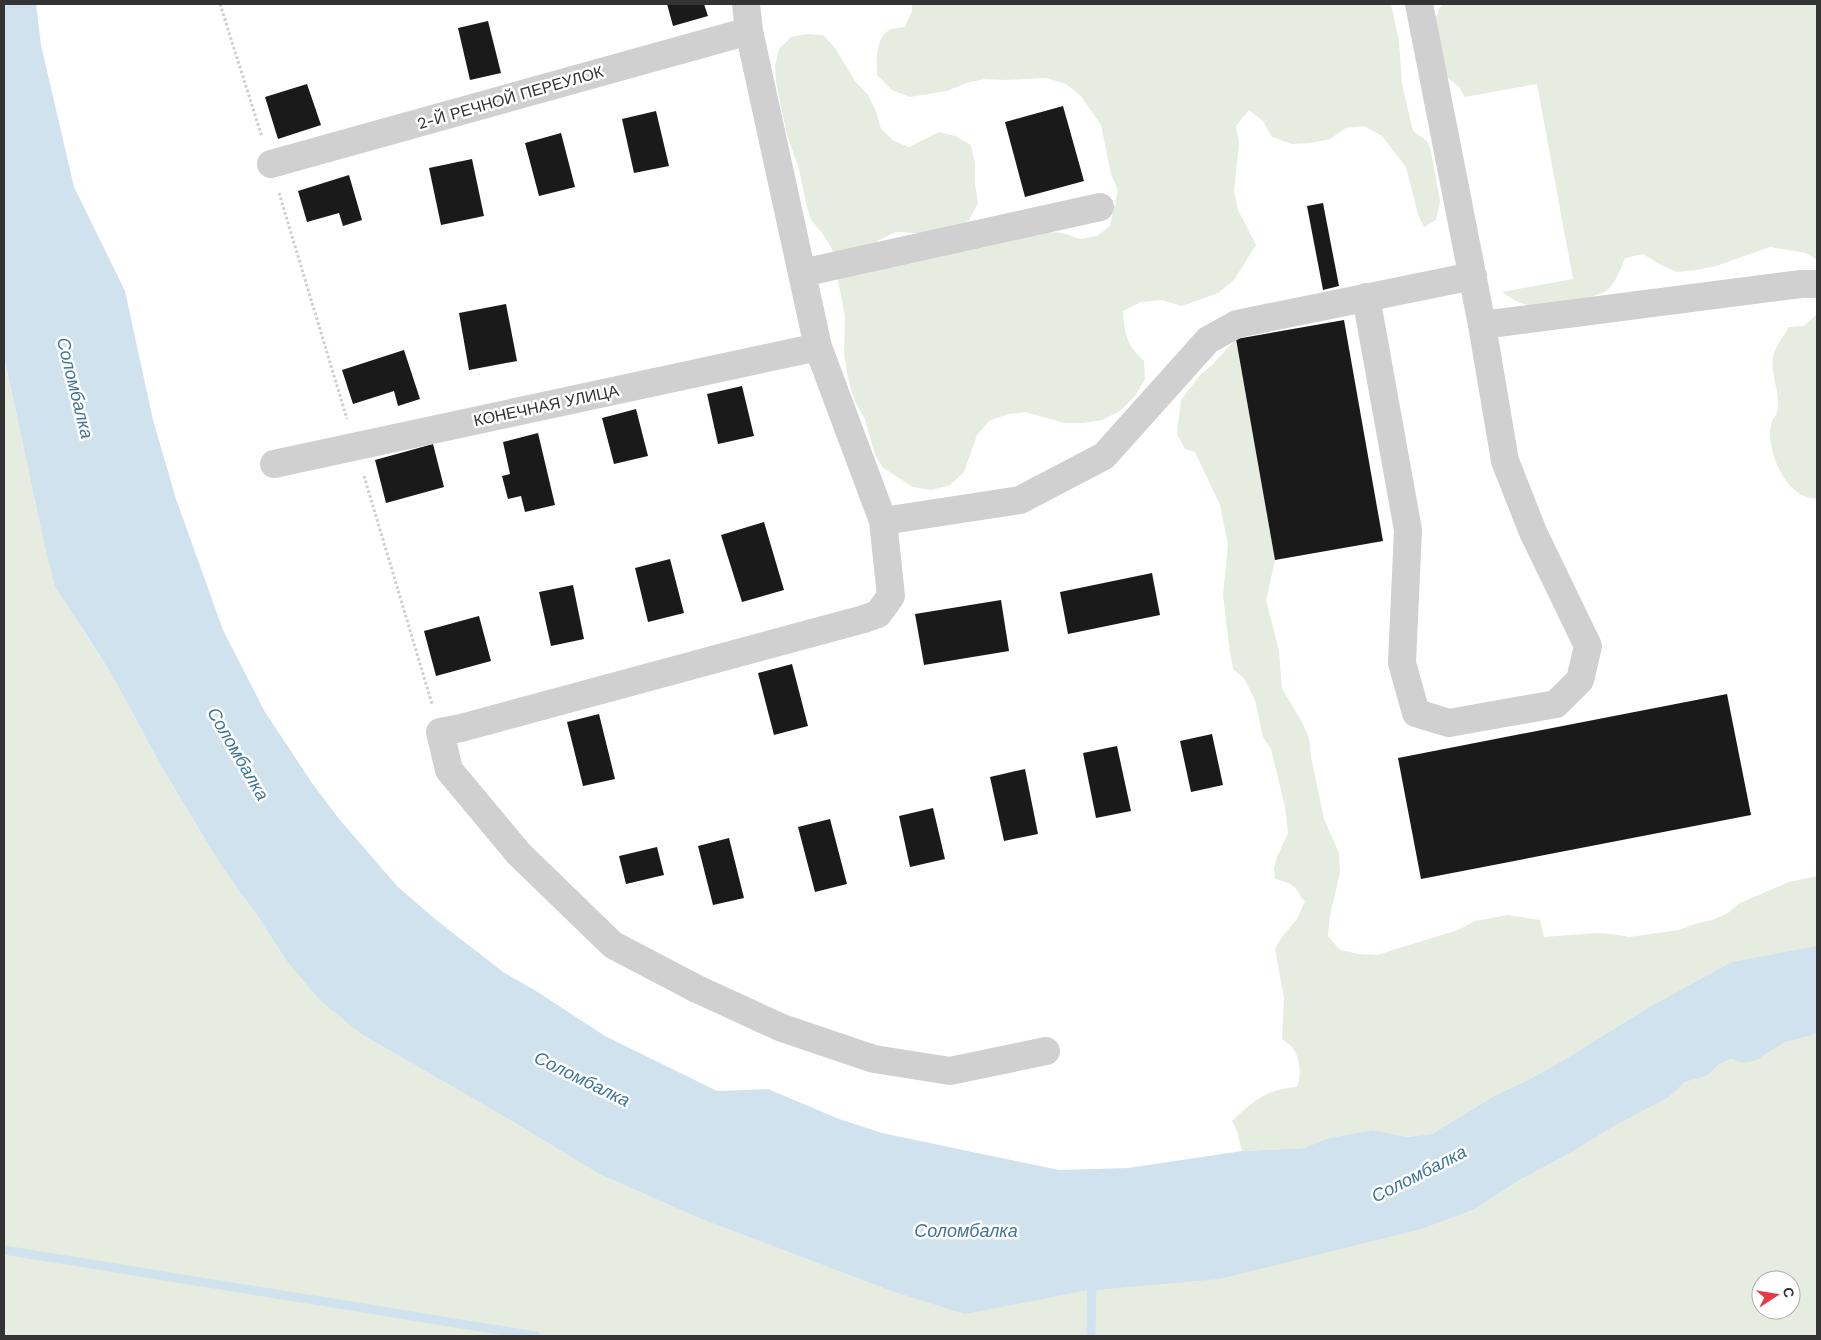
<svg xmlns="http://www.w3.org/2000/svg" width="1821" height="1340" viewBox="0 0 1821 1340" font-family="'Work Sans',sans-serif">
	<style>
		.green { fill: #e6ecdf; fill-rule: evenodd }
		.water { fill: #cfe2ee }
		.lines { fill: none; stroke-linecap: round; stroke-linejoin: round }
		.stream { stroke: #cfe2ee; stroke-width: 9 }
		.building { fill: #1a1a1a }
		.path { stroke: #cdcdcd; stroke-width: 3; stroke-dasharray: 2.5 2.5; stroke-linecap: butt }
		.minor { stroke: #d0d0d0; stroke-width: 28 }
		.labels { text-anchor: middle; stroke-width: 5; stroke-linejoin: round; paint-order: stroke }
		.street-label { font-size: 16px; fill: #333; stroke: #fff }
		.water-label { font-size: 18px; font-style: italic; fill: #3f7597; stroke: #fff }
	</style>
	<rect width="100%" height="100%" fill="#fff"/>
	<path class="green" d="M 912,4 L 1391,4 L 1399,41 L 1402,84 L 1413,131 L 1427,141 L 1431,151 L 1440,201 L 1436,220 L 1424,227 L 1418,214 L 1406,167 L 1382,136 L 1364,126 L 1346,128 L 1330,139 L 1311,143 L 1292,144 L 1272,137 L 1263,121 L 1249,110 L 1236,126 L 1239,143 L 1234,191 L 1238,210 L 1256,245 L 1234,280 L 1218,293 L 1182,306 L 1162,300 L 1141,302 L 1123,311 C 1125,336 1126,344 1144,361 L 1145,379 L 1135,396 L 1120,411 L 1102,420 L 1083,423 L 1064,423 L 1026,412 L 1008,414 L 989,421 L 977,435 L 964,472 L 950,485 L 932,490 L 913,487 L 882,467 L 874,452 L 865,419 L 856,403 L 850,387 L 844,354 L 845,317 L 832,249 L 823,234 L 811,220 L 806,203 L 799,169 L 787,135 L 776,82 L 775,66 L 779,49 L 791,37 L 807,34 L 823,35 L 835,48 L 855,81 L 868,95 L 876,111 L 881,129 L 894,141 L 909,147 L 939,132 L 955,136 L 971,145 L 975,164 L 975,184 L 978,203 L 969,220 L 952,230 L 934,234 L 896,232 L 877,241 L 884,259 L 1047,232 L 1063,233 L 1080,239 L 1097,236 L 1110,226 L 1118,190 L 1111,174 L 1101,125 L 1081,96 L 1066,84 L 1047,78 L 1007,80 L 985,79 L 966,83 L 947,91 L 910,97 L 892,90 L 877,75 C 877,60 875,39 889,30 C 893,28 901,28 905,27 L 912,11 Z
		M 1444,4 L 1817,4 L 1817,260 L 1806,253 L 1770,247 L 1716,266 L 1696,270 L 1677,272 L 1659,264 L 1643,254 L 1625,258 C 1621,268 1615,285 1606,291 C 1595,298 1546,307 1534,306 C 1521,305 1512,299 1502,292 L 1573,279 L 1537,84 L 1465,97 L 1459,87 L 1445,75 L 1434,22 L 1440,7 Z
		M 1817,314 L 1817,498 C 1788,502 1765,450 1771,425 C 1772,419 1778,414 1778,408 C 1780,391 1770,374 1773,358 C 1774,348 1784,336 1789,327 L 1804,326 Z
		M 1236,339 L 1275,560 L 1266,600 L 1279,651 L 1282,689 L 1301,720 L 1309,738 L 1311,757 L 1324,819 L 1339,853 L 1340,873 L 1330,915 L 1328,936 L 1340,950 L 1359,954 L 1377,955 L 1458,930 L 1475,921 L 1492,918 L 1508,915 L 1540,920 L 1544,937 L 1597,933 L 1613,934 L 1629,937 L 1679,930 L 1695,924 L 1712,920 L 1728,913 L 1740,903 L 1789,882 L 1817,876 L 1817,960 L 1646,1009 L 1567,1058 L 1530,1079 L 1494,1096 L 1432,1134 L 1407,1137 L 1373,1130 L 1329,1138 L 1304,1148 L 1242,1151 L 1237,1131 L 1232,1121 C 1253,1101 1267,1089 1297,1087 C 1302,1076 1300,1057 1292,1047 C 1289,1044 1285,1041 1282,1039 L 1284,998 L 1275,949 L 1282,937 L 1297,919 L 1305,901 L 1302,899 C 1296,885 1289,882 1275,879 L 1274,868 L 1277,857 L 1288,833 L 1285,807 L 1271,749 L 1263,737 L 1255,700 L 1244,678 L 1233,669 L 1229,645 L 1223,595 L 1228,545 L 1220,505 L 1195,452 L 1185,449 L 1177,434 L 1181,400 L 1201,374 L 1213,364 Z
		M 4,356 L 42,534 L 82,629 L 112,675 L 164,771 L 222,867 L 257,915 L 286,960 L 361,1034 L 505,1117 L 599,1174 L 701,1219 L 894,1292 L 965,1313 L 1084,1291 L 1356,1244 L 1422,1229 L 1473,1210 L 1520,1180 L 1570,1153 L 1616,1125 L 1668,1098 L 1685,1082 L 1707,1076 L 1718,1065 L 1731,1059 C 1755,1069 1761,1054 1780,1045 C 1792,1039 1806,1039 1817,1033 L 1817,1336 L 4,1336 ZM 1761,1280 L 1791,1280 L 1791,1310 L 1761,1310 Z"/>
	<path class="water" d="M 4,4 L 36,4 L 41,45 L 74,187 L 125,291 L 153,420 L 176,499 L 223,630 L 265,712 L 312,783 L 339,819 L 398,887 L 435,919 L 503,972 L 536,991 L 605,1036 L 717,1091 L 768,1089 L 839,1119 L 882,1133 L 1059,1170 L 1128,1168 L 1242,1151 L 1304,1148 L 1329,1138 L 1373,1130 L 1407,1137 L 1432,1134 L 1494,1096 L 1530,1079 L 1567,1058 L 1646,1009 L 1732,962 L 1817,946 L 1817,1033 C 1805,1039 1791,1039 1780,1045 C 1761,1055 1754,1069 1731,1059 L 1718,1065 L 1707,1076 L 1685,1082 L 1668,1098 L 1616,1125 L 1570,1153 L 1520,1180 L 1473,1210 L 1422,1229 L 1219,1279 L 1084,1291 L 965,1314 L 894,1292 L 701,1219 L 599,1174 L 505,1117 L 361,1034 L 320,1000 L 286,960 L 257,915 L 222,867 L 164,771 L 112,675 L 55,586 L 42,534 L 4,356 Z"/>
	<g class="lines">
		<path class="stream" d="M 4,1250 L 536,1336
			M 1091,1336 L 1092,1279"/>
	</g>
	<path class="building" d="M 667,4 L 704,4 L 708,16 L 673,26 Z
		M 488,21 L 501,73 L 470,80 L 458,28 Z
		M 307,84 L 321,125 L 278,139 L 265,97 Z
		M 1063,106 L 1084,181 L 1025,197 L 1005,122 Z
		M 656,111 L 669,166 L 634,173 L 622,119 Z
		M 561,133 L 575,187 L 539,196 L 525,143 Z
		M 472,159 L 484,216 L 441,225 L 429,168 Z
		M 349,175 L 362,220 L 343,226 L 339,213 L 307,222 L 298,191 Z
		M 1323,203 L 1339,286 L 1323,290 L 1307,206 Z
		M 506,304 L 517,361 L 469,370 L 459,313 Z
		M 1344,320 L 1383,541 L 1275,560 L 1236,339 Z
		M 404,350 L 420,399 L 398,406 L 394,391 L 353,404 L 342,370 Z
		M 742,386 L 754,436 L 718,444 L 707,394 Z
		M 636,409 L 648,456 L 614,464 L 602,418 Z
		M 538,433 L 555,505 L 525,512 L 521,496 L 508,499 L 502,476 L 510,474 L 503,442 Z
		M 433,444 L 444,487 L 386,503 L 375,460 Z
		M 764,522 L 784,590 L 742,602 L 721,535 Z
		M 670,559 L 684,613 L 648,622 L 635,568 Z
		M 1152,573 L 1160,615 L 1068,634 L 1060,592 Z
		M 573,585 L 584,639 L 551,646 L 539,592 Z
		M 1001,600 L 1009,651 L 924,665 L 915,614 Z
		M 479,616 L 491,661 L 436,676 L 424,631 Z
		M 792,664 L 808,726 L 774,735 L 758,673 Z
		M 1727,694 L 1751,815 L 1421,879 L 1398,758 Z
		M 599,714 L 615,779 L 583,786 L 567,722 Z
		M 1212,734 L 1223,785 L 1191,792 L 1180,741 Z
		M 1117,746 L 1131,811 L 1096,818 L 1083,753 Z
		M 1025,769 L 1038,834 L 1004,841 L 990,777 Z
		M 933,808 L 945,859 L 910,867 L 899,816 Z
		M 830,819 L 847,884 L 815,892 L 798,827 Z
		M 729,838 L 744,898 L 713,905 L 698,846 Z
		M 657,847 L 664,875 L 626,884 L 619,856 Z"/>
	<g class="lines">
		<path class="path" d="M 220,4 L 262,137
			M 279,193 L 347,419
			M 364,476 L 432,704"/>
		<path class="minor" d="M 746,4 L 749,31 L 818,347 L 883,521 L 891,596 L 878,614 L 864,619 L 461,728 L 440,732 L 449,770 L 519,854 L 613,945 L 697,989 L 782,1028 L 874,1059 L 950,1071 L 1046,1051
			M 271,164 L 749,31
			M 802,273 L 1100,207
			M 1366,297 L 1408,530 L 1402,663 L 1416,713 L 1449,723 L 1556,704 L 1580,680 L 1588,646 L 1533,532 L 1505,461 L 1482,325 L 1419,4
			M 1482,325 L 1801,284 L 1817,284
			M 274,464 L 818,347
			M 883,521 L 1020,500 L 1104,456 L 1208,340 L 1237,324 L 1473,276"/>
	</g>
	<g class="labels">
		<g class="street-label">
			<text transform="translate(510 97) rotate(-16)" y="6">2-Й РЕЧНОЙ ПЕРЕУЛОК</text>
			<text transform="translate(546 405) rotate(-12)" y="6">КОНЕЧНАЯ УЛИЦА</text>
		</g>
		<g class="water-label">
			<text transform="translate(75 388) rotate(76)" y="6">Соломбалка</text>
			<text transform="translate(238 754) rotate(60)" y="6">Соломбалка</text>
			<text transform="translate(582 1079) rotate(26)" y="6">Соломбалка</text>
			<text transform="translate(1419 1174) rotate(-27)" y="6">Соломбалка</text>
			<text x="966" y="1237">Соломбалка</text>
		</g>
	</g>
	<rect width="1821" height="1340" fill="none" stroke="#333333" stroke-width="10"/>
	<g transform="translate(1776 1295) rotate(78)"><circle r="24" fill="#ffffff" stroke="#adadad"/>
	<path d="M0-4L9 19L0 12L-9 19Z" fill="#e63946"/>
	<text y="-8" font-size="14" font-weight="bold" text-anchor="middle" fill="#333333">С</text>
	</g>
</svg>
